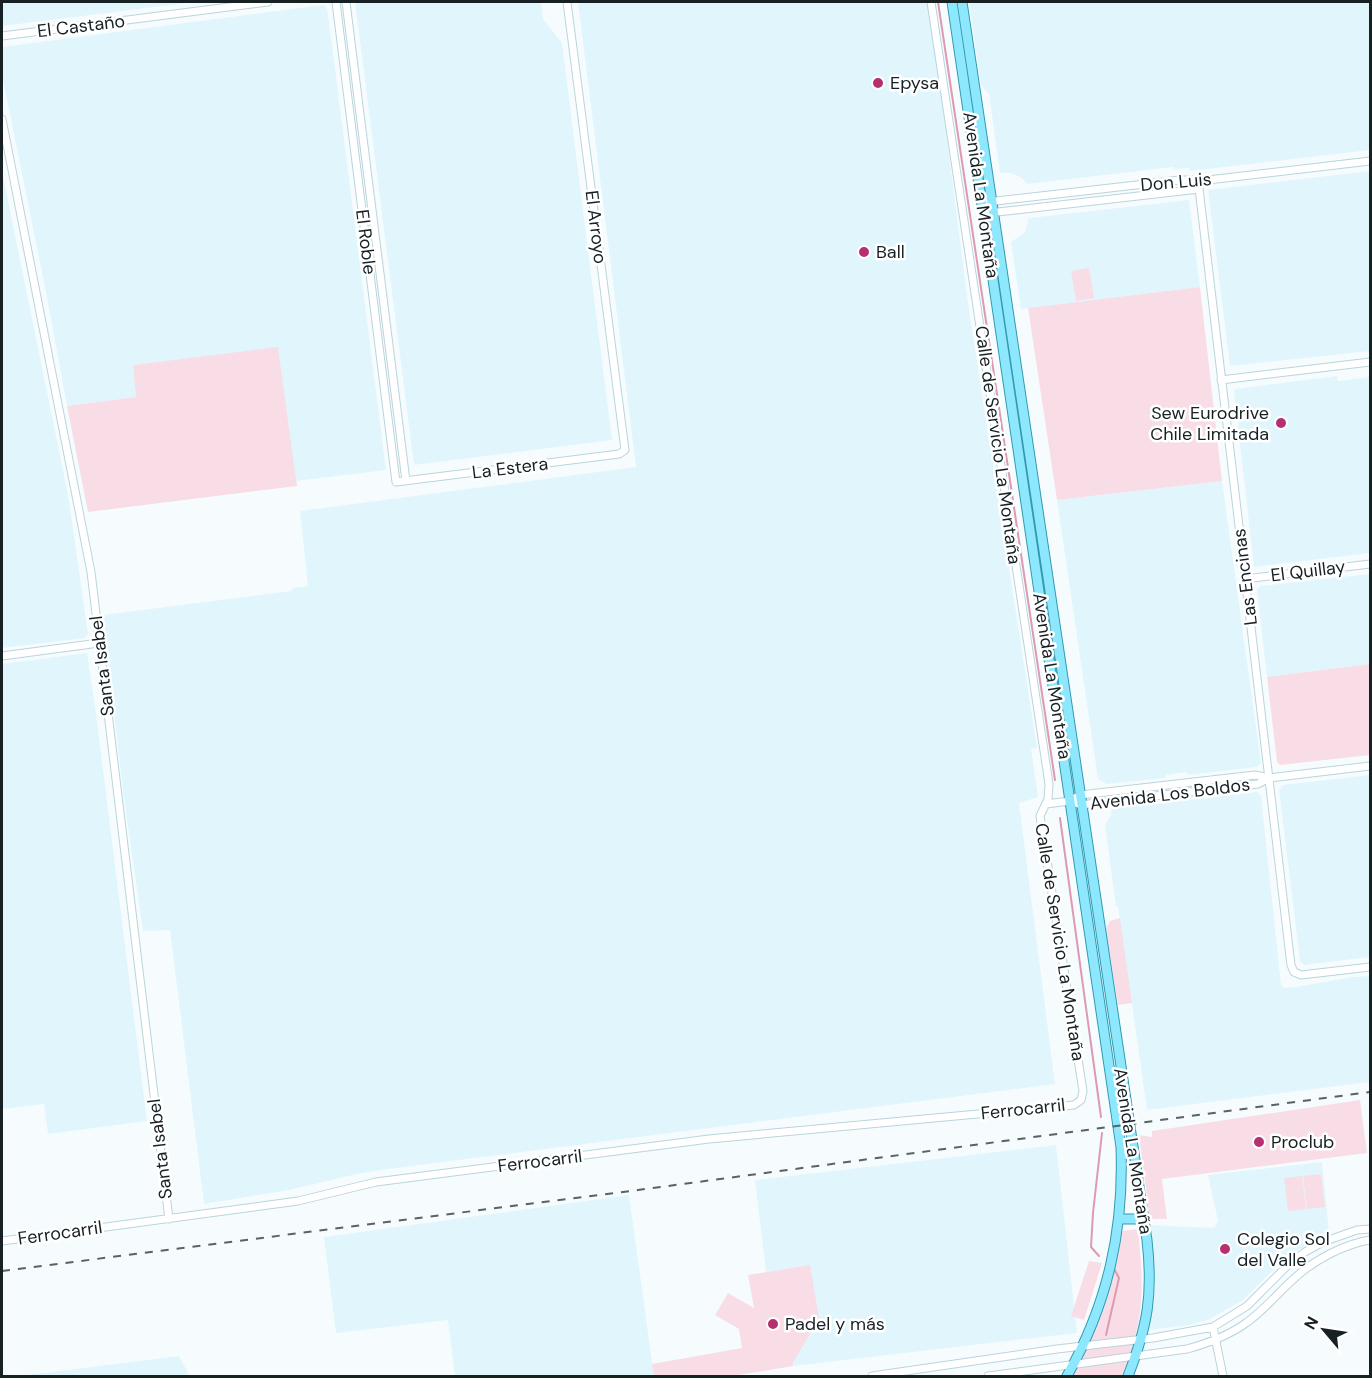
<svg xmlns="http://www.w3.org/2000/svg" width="1372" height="1378" viewBox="0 0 1372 1378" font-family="'DM Sans',sans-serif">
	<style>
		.built { fill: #e0f6fc }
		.green { fill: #f8dde6 }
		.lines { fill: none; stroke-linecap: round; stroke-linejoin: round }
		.stream { stroke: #dd9ab2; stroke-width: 2 }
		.minor-casing { stroke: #bad4dc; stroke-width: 9 }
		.major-casing { stroke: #3399b0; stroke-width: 11 }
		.minor { stroke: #fff; stroke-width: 7 }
		.major { stroke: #8ee8fd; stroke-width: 9 }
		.rail { stroke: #596264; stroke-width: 2; stroke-dasharray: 8 8; stroke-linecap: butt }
		.poi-dot { fill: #b62f70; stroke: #fff; stroke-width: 2 }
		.labels { text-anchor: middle; stroke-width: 5; stroke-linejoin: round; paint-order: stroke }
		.street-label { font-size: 18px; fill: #172124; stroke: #fff }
		.poi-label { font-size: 18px; fill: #172124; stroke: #fff; text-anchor: start }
	</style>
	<rect width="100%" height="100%" fill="#f6fcfd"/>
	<path class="built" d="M 2,2 L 195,2 L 2,26 Z
		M 355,2 L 541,2 L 543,19 L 562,43 L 612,440 L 414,465 Z
		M 578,2 L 928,2 L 935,45 L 968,303 L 1037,748 L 1031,749 L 1038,797 L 1019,803 L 1055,1084 L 388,1169 L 357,1174 L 289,1190 L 204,1204 L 170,930 L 143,931 L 123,791 L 103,615 L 291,591 L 292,588 L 308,586 L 300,511 L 636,467 Z
		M 969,2 L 1370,2 L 1370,150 L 1190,171 L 1189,168 L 1174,169 L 1173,167 L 1027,184 L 1022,178 L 1011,173 L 1000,173 L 989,94 L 981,85 Z
		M 323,5 L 327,8 L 332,45 L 386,470 L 296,481 L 278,348 L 133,365 L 136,397 L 67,406 L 46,292 L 2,75 L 2,47 Z
		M 2,171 L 68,495 L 88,633 L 85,638 L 2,648 Z
		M 1370,171 L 1370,351 L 1230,366 L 1208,190 Z
		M 1189,200 L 1200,287 L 1021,309 L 1011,242 L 1025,232 L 1029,218 Z
		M 1337,376 L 1338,381 L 1370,377 L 1370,553 L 1254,567 L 1234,391 L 1236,389 Z
		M 1222,481 L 1261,763 L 1257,767 L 1188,775 L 1186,772 L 1166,775 L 1165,778 L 1107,784 L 1098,779 L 1057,500 Z
		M 1370,574 L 1370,664 L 1267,677 L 1257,590 L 1260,586 Z
		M 87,653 L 97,721 L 147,1121 L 48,1134 L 44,1104 L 2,1109 L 2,664 Z
		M 1370,775 L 1370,957 L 1304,965 L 1300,961 L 1279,790 L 1283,785 Z
		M 1257,792 L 1261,796 L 1281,985 L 1284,988 L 1296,987 L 1353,977 L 1370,976 L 1370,1082 L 1147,1110 L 1118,906 L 1116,906 L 1105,826 L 1111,815 L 1112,809 Z
		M 1056,1145 L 1077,1333 L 793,1366 L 810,1265 L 766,1272 L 755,1180 Z
		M 1322,1162 L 1329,1232 L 1286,1257 L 1243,1300 L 1210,1319 L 1189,1325 L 1148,1330 L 1155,1297 L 1155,1276 L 1149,1225 L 1214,1228 L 1218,1221 L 1208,1175 Z
		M 629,1195 L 654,1376 L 455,1376 L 448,1320 L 336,1333 L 324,1237 Z
		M 179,1356 L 190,1376 L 20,1376 Z"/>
	<path class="green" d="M 1089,268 L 1094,298 L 1076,301 L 1071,271 Z
		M 1200,287 L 1222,481 L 1057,500 L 1028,308 Z
		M 278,347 L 297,486 L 88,512 L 67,406 L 136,397 L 133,365 Z
		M 1370,664 L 1370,755 L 1280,765 L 1277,762 L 1267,677 Z
		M 1120,918 L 1132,1003 L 1118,1005 L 1106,929 L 1110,921 Z
		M 1360,1100 L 1367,1153 L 1162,1179 L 1167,1219 L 1150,1219 L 1139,1135 L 1152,1137 L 1152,1131 Z
		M 1321,1174 L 1325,1207 L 1307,1209 L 1303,1176 Z
		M 1302,1176 L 1306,1209 L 1288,1211 L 1284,1178 Z
		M 1138,1229 C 1144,1288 1145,1320 1122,1376 L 1068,1376 L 1091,1330 L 1120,1231 Z
		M 1089,1261 L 1102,1263 L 1084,1320 L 1071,1316 Z
		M 810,1265 L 819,1318 L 793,1363 L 793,1366 L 733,1376 L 654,1376 L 652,1364 L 742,1348 L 739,1329 L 715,1315 L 728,1293 L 754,1308 L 748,1275 Z"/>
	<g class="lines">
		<path class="stream" d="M 938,2 L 1055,780
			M 1060,818 L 1101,1117
			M 1099,1256 L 1091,1247 L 1093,1213 L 1102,1133
			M 1106,1335 L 1119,1278 L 1113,1267"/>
		<g class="minor-casing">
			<path id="minor" d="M 336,2 L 396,482 L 619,454 L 625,450 L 567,2
				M 346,2 L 406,481
				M 2,36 L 268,2
				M 2,119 L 91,572 L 169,1219
				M 1198,180 L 1291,965 L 1294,972 L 1301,975 L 1370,967
				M 987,202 L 1180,180 L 1208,180 L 1370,161
				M 989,213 L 1199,189
				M 1221,380 L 1370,362
				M 1245,579 L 1370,564
				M 2,656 L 99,643
				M 1070,801 L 1081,805 L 1104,802 L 1258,784 L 1269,778 L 1370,766
				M 1046,804 L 1070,801 L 1080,795 L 1255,775 L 1269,778
				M 2,1241 L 298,1201 L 376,1182 L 709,1139 L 1074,1105 L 1081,1100 L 1083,1091 L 1040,816 L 1048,799 L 1049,784 L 931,2
				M 1213,1327 L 1223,1376
				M 872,1376 L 1057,1349 L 1153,1338 L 1213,1327 L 1247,1306 L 1289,1264 L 1305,1252 L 1323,1242 L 1357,1230 L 1370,1229
				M 988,1376 L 1187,1349 C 1209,1343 1228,1336 1246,1323 C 1265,1310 1279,1291 1297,1276 C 1316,1259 1345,1244 1370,1240"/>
		</g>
		<g class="major-casing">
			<path id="major" d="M 952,2 L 1121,1147 C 1124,1230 1108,1303 1067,1376
				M 962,2 L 1147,1240 C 1153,1294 1148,1325 1128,1376
				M 1120,1219 L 1144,1219"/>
		</g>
		<use href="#minor" class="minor"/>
		<use href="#major" class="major"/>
		<path class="rail" d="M 2,1271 L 638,1190 L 1370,1092"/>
	</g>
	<g class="poi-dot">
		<circle cx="878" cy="83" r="6"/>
		<circle cx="864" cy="252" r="6"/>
		<circle cx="1281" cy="423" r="6"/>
		<circle cx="1259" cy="1142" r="6"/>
		<circle cx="1225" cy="1249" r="6"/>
		<circle cx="773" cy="1324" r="6"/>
	</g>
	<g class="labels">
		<g class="street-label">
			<text transform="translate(81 26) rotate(-7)" y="6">El Castaño</text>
			<text transform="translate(1176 182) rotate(-5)" y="6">Don Luis</text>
			<text transform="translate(981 195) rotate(82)" y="6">Avenida La Montaña</text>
			<text transform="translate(596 227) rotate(83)" y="6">El Arroyo</text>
			<text transform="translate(366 242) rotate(83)" y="6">El Roble</text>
			<text transform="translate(998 445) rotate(82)" y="6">Calle de Servicio La Montaña</text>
			<text transform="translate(510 468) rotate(-7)" y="6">La Estera</text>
			<text transform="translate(1308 571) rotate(-7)" y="6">El Quillay</text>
			<text transform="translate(1245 577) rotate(-97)" y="6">Las Encinas</text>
			<text transform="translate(102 666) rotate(-97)" y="6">Santa Isabel</text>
			<text transform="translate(1052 676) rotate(81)" y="6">Avenida La Montaña</text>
			<text transform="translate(1170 794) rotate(-7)" y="6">Avenida Los Boldos</text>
			<text transform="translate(1060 942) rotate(81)" y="6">Calle de Servicio La Montaña</text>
			<text transform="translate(1023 1109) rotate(-6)" y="6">Ferrocarril</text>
			<text transform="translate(160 1149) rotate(-97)" y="6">Santa Isabel</text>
			<text transform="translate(1133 1151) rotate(81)" y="6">Avenida La Montaña</text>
			<text transform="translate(540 1161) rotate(-7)" y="6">Ferrocarril</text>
			<text transform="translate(60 1233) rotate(-8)" y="6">Ferrocarril</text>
		</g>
		<g class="poi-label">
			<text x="890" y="89">Epysa</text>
			<text x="876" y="258">Ball</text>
			<text x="1269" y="419" text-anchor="end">Sew Eurodrive<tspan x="1269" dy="21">Chile Limitada</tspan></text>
			<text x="1271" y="1148">Proclub</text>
			<text x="1237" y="1245">Colegio Sol<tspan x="1237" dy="21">del Valle</tspan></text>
			<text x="785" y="1330">Padel y más</text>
		</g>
	</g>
	<rect width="1372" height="1378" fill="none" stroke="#172124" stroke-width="6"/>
	<g transform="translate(1324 1330) rotate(299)" stroke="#ffffff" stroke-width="4.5" paint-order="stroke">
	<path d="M0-4.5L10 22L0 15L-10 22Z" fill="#172124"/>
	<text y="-9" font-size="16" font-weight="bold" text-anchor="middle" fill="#172124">N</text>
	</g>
</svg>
